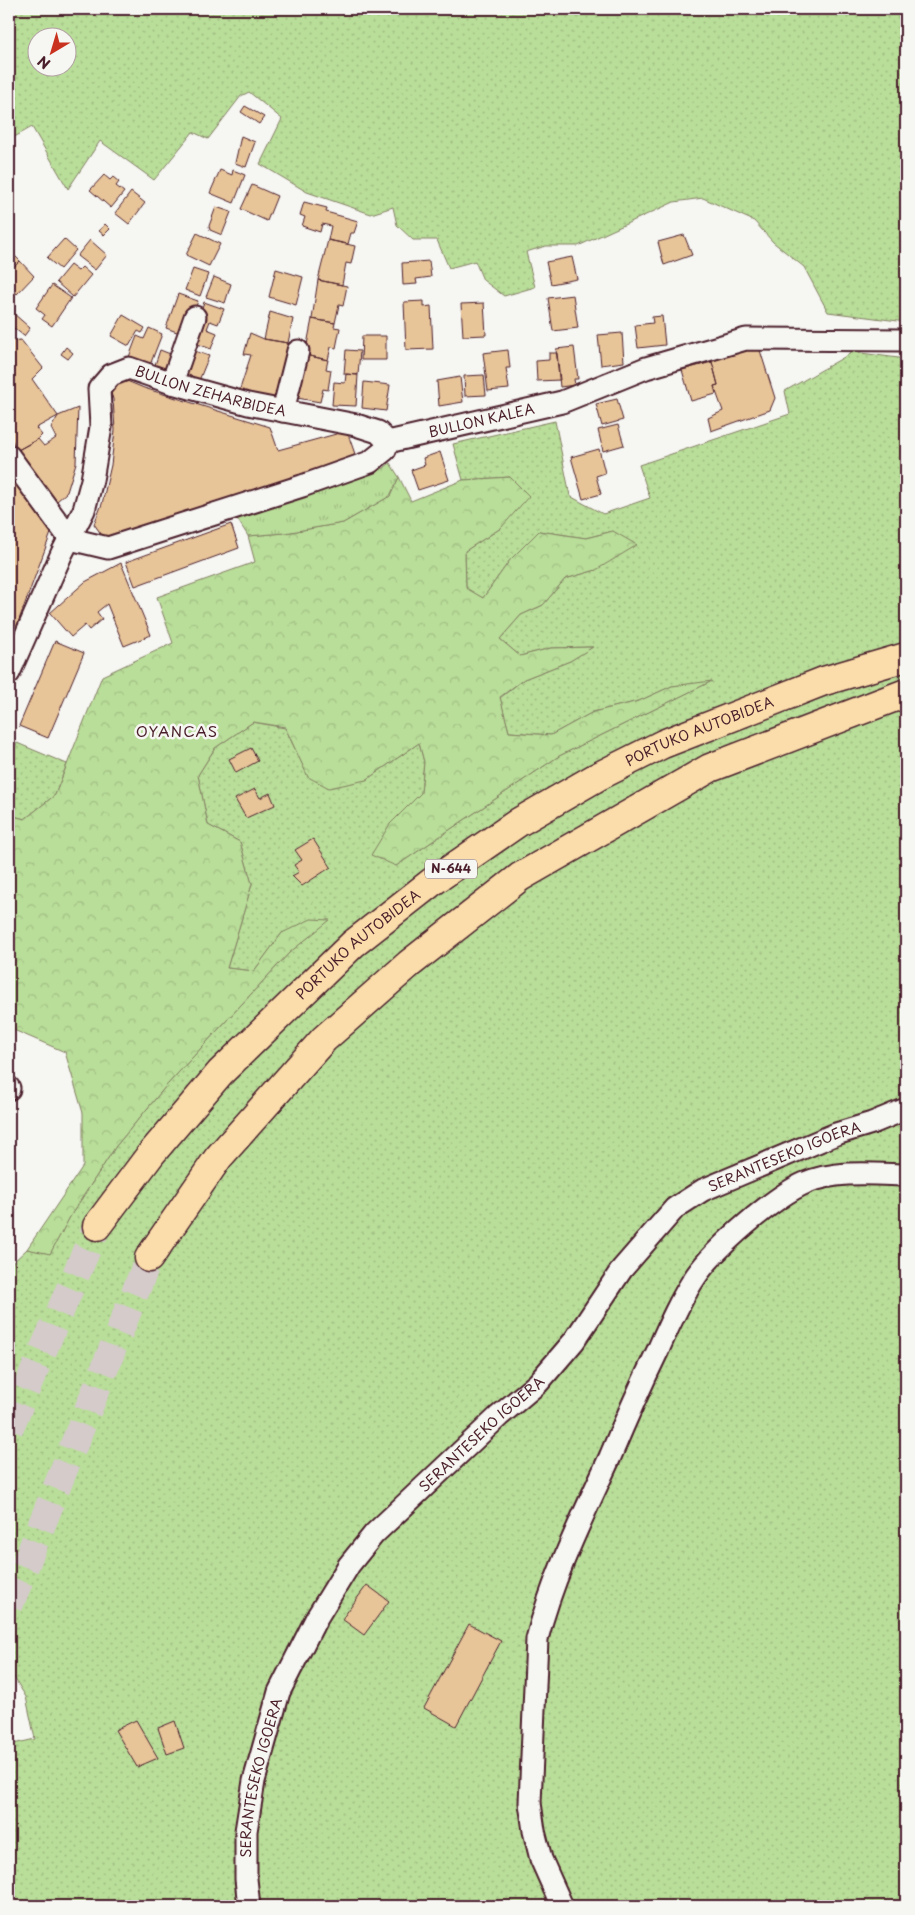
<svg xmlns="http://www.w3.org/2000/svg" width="915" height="1915" viewBox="0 0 915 1915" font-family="'Playpen Sans',sans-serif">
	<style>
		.grass { fill: url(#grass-dots); stroke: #827e62; fill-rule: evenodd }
		.forest { fill: url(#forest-crowns); stroke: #827e62 }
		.park { fill: url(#park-tufts); stroke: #827e62 }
		.building { fill: #e8c499; stroke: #4a1f2b }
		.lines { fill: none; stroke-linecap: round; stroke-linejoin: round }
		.highway-tunnel { stroke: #d4cbca; stroke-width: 28; stroke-dasharray: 28 14; stroke-linecap: butt }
		.minor-casing { stroke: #4a1f2b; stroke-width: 25 }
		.highway-casing { stroke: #4a1f2b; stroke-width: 31 }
		.minor { stroke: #f6f6f2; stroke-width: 21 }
		.highway { stroke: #fbddab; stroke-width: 28 }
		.labels { text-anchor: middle; stroke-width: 5; stroke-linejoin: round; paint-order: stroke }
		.shield { fill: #f6f6f2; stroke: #7e6067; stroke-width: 1 }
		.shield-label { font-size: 12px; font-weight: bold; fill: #4a1f2b }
		.street-label { font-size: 14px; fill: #4a1f2b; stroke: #f6f6f2 }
		.neighbourhood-label { font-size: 15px; letter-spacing: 1px; fill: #4a1f2b; stroke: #f6f6f2 }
	</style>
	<defs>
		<pattern id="grass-dots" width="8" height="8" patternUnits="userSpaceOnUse" patternTransform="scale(1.25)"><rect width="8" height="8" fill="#b9de99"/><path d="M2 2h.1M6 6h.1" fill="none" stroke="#a1be84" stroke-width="1.8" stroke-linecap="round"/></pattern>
		<pattern id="forest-crowns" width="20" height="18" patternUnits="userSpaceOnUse" patternTransform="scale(1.25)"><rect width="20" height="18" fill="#b9de99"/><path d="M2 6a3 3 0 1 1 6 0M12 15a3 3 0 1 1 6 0" fill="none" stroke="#a1be84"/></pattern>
		<pattern id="park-tufts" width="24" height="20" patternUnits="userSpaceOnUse" patternTransform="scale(1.25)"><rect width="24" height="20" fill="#b9de99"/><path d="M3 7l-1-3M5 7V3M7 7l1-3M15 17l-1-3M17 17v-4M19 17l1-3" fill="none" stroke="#a1be84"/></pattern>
	</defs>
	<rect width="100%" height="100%" fill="#f6f6f2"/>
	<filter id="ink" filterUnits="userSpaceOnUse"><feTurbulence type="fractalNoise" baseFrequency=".02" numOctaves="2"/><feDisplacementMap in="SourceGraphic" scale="10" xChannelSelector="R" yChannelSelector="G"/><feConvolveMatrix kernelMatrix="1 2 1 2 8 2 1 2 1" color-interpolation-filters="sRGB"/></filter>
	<g filter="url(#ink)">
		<path class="grass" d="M 9,9 L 906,9 L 906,322 L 828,312 L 804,267 L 773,242 L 754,221 L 703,198 L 674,202 L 578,246 L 546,246 L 526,252 L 535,287 L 504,296 L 483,280 L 475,261 L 449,268 L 437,240 L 413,240 L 397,225 L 393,207 L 371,214 L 307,192 L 260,164 L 282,119 L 249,92 L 241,96 L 208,139 L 193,132 L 154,180 L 100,141 L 68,189 L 32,127 L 9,140 ZM 38,38 L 68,38 L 68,68 L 38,68 Z
			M 853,352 L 906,359 L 906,1906 L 9,1906 L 9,1745 L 35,1739 L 26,1697 L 9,1669 L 9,1266 L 27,1249 L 50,1253 L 71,1215 L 116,1146 L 166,1086 L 289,953 L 329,920 L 282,933 L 254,971 L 227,968 L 252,884 L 240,842 L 208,825 L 198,775 L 215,748 L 253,722 L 285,728 L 308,776 L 366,780 L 419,743 L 424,762 L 421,793 L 390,824 L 396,866 L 559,756 L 710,682 L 672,686 L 639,701 L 593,712 L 551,735 L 509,732 L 500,698 L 524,679 L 570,661 L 592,647 L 551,648 L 520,656 L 500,639 L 521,615 L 543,605 L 565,579 L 596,570 L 613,531 L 586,538 L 539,531 L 510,560 L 483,598 L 466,589 L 465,551 L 501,528 L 510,477 L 463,480 L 453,444 L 555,421 L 570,496 L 603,514 L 650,498 L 639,465 L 790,414 L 785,391 Z
			M 17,743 L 67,764 L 55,795 L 25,819 L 9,815 L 9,757 Z"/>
		<path class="forest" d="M 399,477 L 411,501 L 463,480 L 510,477 L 529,496 L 501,528 L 465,551 L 466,588 L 483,598 L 510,560 L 539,531 L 586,538 L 613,531 L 637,545 L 596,570 L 565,579 L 543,605 L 521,615 L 500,639 L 520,656 L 551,648 L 593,647 L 570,661 L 524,679 L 500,697 L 509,732 L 551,735 L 593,712 L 639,701 L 672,686 L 712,681 L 559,756 L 396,866 L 371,855 L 390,824 L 421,793 L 424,762 L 419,743 L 366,780 L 329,788 L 308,777 L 285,727 L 253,722 L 215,748 L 198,775 L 208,825 L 240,842 L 252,884 L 227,968 L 254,971 L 282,933 L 311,919 L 330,920 L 289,953 L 166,1086 L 116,1146 L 71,1215 L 50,1254 L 27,1249 L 83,1166 L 83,1113 L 65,1052 L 9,1028 L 9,815 L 25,819 L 55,795 L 102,676 L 173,643 L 157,597 L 255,562 L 248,536 L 285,533 L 343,523 L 390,496 Z"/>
		<path class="park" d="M 390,463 L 399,477 L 390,496 L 343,523 L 285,533 L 248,536 L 236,517 L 384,468 Z"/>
		<path class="building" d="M 245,106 L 264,117 L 259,124 L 241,112 Z
			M 241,136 L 255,142 L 246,167 L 235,163 Z
			M 220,170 L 232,175 L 233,170 L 245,175 L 234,203 L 210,193 Z
			M 104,175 L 110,180 L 113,177 L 119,182 L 116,186 L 124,192 L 111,208 L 90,190 Z
			M 252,185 L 277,196 L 267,221 L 241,209 Z
			M 131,192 L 145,203 L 129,224 L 115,213 Z
			M 304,202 L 327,208 L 326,212 L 358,221 L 354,233 L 351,233 L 348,244 L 328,240 L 331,226 L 322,224 L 320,232 L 302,226 L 305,217 L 300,215 Z
			M 216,207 L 231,212 L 222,235 L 210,230 L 209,226 Z
			M 105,224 L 110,229 L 104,235 L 99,231 Z
			M 197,233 L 220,244 L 209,266 L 186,255 Z
			M 684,235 L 692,255 L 664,265 L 658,242 Z
			M 64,239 L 76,250 L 60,269 L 47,258 Z
			M 90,240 L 107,255 L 95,270 L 77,256 Z
			M 328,240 L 355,246 L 351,264 L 346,263 L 342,285 L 318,280 Z
			M 9,250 L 20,261 L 9,272 Z
			M 572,257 L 577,279 L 551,284 L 546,262 Z
			M 20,261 L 34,276 L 17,294 L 9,287 L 9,272 Z
			M 429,261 L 431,277 L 416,279 L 417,284 L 403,285 L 402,263 Z
			M 70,265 L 78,271 L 82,267 L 91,275 L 73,297 L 56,282 Z
			M 193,269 L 208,274 L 200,296 L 185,290 Z
			M 276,269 L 303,277 L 296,305 L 269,297 Z
			M 214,277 L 231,284 L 225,303 L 206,297 Z
			M 318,280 L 347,286 L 343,306 L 339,305 L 335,323 L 312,319 Z
			M 52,285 L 71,298 L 52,326 L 42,319 L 45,315 L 36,308 Z
			M 178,294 L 198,301 L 185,335 L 166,328 Z
			M 573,295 L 578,328 L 553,331 L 548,298 Z
			M 424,301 L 424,307 L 431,306 L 433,349 L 406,350 L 404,302 Z
			M 204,302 L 224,309 L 218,324 L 210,321 L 207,329 L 217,333 L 211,349 L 190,341 Z
			M 484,303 L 486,335 L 463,336 L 461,304 Z
			M 270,312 L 293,319 L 288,343 L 264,339 Z
			M 13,313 L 30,328 L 24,336 L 14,328 L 12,331 L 9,328 L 9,318 Z
			M 123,315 L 145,328 L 142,333 L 138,331 L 129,346 L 111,336 Z
			M 662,316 L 665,345 L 638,348 L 635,325 L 653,323 L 652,317 Z
			M 312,319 L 335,323 L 334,327 L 340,328 L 336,348 L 331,347 L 328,360 L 305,355 Z
			M 149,328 L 162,334 L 150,365 L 129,357 L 137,336 L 144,339 Z
			M 250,333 L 264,339 L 288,343 L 277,400 L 238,395 L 251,355 L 244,354 Z
			M 622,333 L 624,362 L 601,365 L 598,335 Z
			M 362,336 L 386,336 L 386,360 L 361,360 Z
			M 21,340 L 43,368 L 32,379 L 58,416 L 36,428 L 42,435 L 38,439 L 18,450 L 9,436 L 9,347 L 11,341 Z
			M 758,344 L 775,398 L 770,410 L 711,431 L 708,418 L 723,411 L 714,386 L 718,385 L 712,362 L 707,354 Z
			M 66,347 L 73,353 L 68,359 L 61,354 Z
			M 574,347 L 578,379 L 574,379 L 575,385 L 560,387 L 556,349 Z
			M 189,349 L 209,356 L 198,383 L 179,376 Z
			M 160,350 L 178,357 L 173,374 L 154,368 Z
			M 346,350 L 360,351 L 358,375 L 344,374 Z
			M 508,350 L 510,368 L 506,368 L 509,389 L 488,391 L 483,353 Z
			M 549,353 L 557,353 L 560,380 L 537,381 L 536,361 L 549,360 Z
			M 305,355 L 328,360 L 326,369 L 331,370 L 328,390 L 323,389 L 320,402 L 297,398 Z
			M 712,362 L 718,385 L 714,386 L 716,394 L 691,401 L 682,370 Z
			M 346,374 L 358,375 L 356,406 L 332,405 L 334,382 L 345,383 Z
			M 484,375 L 486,395 L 465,396 L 464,376 Z
			M 460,377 L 463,402 L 439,406 L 437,381 Z
			M 122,379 L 144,388 L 270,427 L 278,450 L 347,431 L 356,457 L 104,538 L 94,524 L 102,504 L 111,465 L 115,430 L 113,399 L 109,387 Z
			M 364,382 L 390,385 L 386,411 L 362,408 Z
			M 617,399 L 623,420 L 602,426 L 596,404 Z
			M 78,408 L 76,463 L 67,492 L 56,502 L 18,450 L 38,439 L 44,446 L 56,438 L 51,428 L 58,416 Z
			M 618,425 L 624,445 L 603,451 L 598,430 Z
			M 599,449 L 605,473 L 596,476 L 601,494 L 583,499 L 571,457 Z
			M 440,452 L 449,480 L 418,490 L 411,470 L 425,465 L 423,458 Z
			M 9,475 L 51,533 L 9,647 Z
			M 231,524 L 239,548 L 135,586 L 126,562 Z
			M 121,563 L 151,635 L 124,646 L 107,604 L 97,612 L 102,619 L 89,630 L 85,625 L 71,637 L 50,613 L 85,582 Z
			M 55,641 L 84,653 L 48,738 L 19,726 Z
			M 251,748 L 258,761 L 236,773 L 229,759 Z
			M 255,789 L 260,798 L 270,793 L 275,805 L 246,818 L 235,799 Z
			M 313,839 L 331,867 L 302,886 L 292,876 L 299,872 L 294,865 L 302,860 L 295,850 Z
			M 367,1585 L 389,1601 L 364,1635 L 342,1619 Z
			M 469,1624 L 501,1641 L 456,1726 L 424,1708 Z
			M 136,1720 L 158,1758 L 137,1767 L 115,1730 Z
			M 175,1721 L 184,1748 L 167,1754 L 158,1728 Z"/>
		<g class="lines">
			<path class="highway-tunnel" d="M 9,1429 L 97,1226
				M 9,1606 L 149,1258"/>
			<g class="minor-casing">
				<g id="minor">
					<path d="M 172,383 L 195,317"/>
					<path d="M 283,411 L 298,351"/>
					<path id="s1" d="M 388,442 L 562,402 L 646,368 L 746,339 L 906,340"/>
					<path d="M 9,456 L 70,539"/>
					<path d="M 70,539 L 108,548 L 302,486 L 370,462 L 385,450 L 388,442"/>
					<path id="s2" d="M 9,673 L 62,553 L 84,510 L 92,480 L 101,427 L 99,389 L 111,375 L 129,368 L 172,383 L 248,404 L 356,425 L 378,432 L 388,442"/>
					<path d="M 9,1088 L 9,1089"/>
					<path id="s3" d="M 249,1906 L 246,1879 L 246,1831 L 254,1781 L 279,1692 L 316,1619 L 349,1565 L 374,1534 L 499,1416 L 538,1383 L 574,1341 L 622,1269 L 675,1208 L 703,1190 L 836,1134 L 872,1123 L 906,1109"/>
					<path d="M 562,1906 L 541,1859 L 534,1831 L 530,1803 L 537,1639 C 553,1576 583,1516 610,1457 C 625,1421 641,1385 658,1350 C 669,1325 681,1298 696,1276 C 715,1248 775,1196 805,1183 C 837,1170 873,1174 906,1175"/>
				</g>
			</g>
			<g class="highway-casing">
				<g id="highway">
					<path id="s4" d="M 97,1226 L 151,1154 L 220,1073 L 353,944 L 432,882 L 519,822 L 597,777 L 663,744 L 824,681 L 906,657"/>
					<path d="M 149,1258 L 218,1158 L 324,1039 L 409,964 L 520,877 L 710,768 L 906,693"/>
				</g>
			</g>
			<use href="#minor" class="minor"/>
			<use href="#highway" class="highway"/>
		</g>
	</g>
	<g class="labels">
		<rect class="shield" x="425" y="859.5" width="52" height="19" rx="4"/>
		<g class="shield-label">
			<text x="451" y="873">N-644</text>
		</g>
		<g class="street-label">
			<text dy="5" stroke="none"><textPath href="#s2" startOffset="425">BULLON ZEHARBIDEA</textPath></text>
			<text dy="5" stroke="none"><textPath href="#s1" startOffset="96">BULLON KALEA</textPath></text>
			<text dy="5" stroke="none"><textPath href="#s4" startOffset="790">PORTUKO AUTOBIDEA</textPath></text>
			<text dy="5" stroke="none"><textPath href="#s4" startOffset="385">PORTUKO AUTOBIDEA</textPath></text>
			<text dy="5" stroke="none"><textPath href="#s3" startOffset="970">SERANTESEKO IGOERA</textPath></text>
			<text dy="5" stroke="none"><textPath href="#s3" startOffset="550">SERANTESEKO IGOERA</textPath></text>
			<text dy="5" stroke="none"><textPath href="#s3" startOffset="130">SERANTESEKO IGOERA</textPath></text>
		</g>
		<g class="neighbourhood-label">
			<text x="177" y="737">OYANCAS</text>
		</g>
	</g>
	<rect width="915" height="1915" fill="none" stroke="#f6f6f2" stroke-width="30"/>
	<rect x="15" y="15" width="885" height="1885" fill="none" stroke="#4a1f2b" stroke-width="2" filter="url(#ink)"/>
	<g transform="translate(52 52) rotate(218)"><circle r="24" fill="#f6f6f2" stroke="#b1a0a2"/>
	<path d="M0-4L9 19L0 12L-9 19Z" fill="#c8321e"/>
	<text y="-8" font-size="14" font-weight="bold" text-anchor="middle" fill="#4a1f2b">N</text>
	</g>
</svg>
